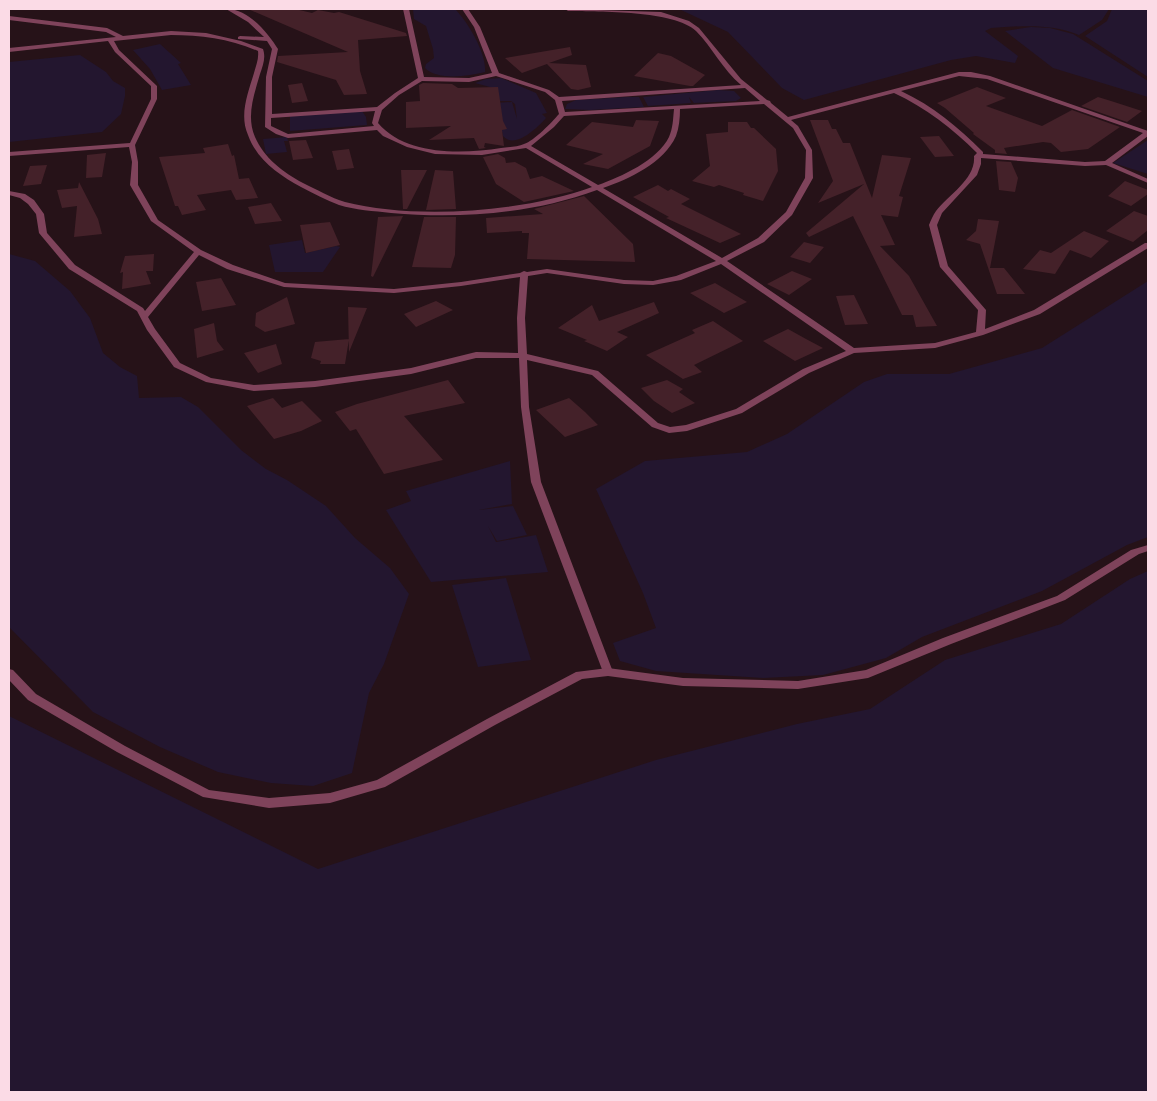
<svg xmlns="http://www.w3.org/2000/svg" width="1157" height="1101" viewBox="0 0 1157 1101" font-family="'Open Sans',sans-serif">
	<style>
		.green { fill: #23162f }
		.building { fill: #442129 }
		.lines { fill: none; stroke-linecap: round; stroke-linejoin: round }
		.minor { fill: #7f435b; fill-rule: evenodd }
		.tertiary { fill: #7f435b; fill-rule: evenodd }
	</style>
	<rect width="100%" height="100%" fill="#261218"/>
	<path class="green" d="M 413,9 L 455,9 C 468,22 487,54 485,72 C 469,76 438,81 425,68 L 426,64 L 434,58 L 433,49 L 426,26 L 414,19 Z
		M 679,9 L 1109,9 L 1102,20 L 1079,35 C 1051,23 1021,26 991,28 L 985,31 L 1018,56 L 1015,63 L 976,56 L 951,60 L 804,100 L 782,88 L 728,32 Z
		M 1112,9 L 1148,9 L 1148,77 L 1085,36 L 1107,21 Z
		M 1031,27 L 1050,28 L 1073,34 L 1148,81 L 1148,97 L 1053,68 L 1005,31 Z
		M 160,44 L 181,63 L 178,64 L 191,85 L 162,90 L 150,69 L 133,50 Z
		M 80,55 L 106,72 L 113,81 L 125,88 L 125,96 L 121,114 L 102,132 L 9,142 L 9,62 Z
		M 501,78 L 536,93 L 547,113 L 542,114 L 546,118 C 538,127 515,150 503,136 L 495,103 L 512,102 L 517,119 L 515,104 L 511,101 L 495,101 L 490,87 L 475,83 L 486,79 Z
		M 718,90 L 734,91 L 741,98 L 736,101 L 694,103 L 689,97 L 691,103 L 648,106 L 643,97 Z
		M 627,97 L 639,97 L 644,107 L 590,110 L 565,109 L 567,104 L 576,100 Z
		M 362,111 L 366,117 L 367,125 L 290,131 L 290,116 Z
		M 287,137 L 288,141 L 284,141 L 287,152 L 266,154 L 263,139 Z
		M 1148,140 L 1148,174 L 1113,163 Z
		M 302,240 L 305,253 L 336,246 L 340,247 L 323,272 L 275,272 L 269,245 Z
		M 9,254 L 35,261 L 70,291 L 90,318 L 103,353 L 120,367 L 137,376 L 139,398 L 181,397 L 198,407 L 241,450 L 266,469 L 287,480 L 326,506 L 355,538 L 390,568 L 409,594 L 384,664 L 369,693 L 352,773 L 313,786 L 271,783 L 218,772 L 160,747 L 93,712 L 9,627 Z
		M 1148,281 L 1148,537 L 1127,545 L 1042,591 L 922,637 L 886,658 L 823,675 L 763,678 L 656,671 L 620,661 L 613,643 L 656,628 L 643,593 L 596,489 L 645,461 L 747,452 L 787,434 L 864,382 L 887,374 L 949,374 L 1042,348 Z
		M 510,461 L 512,504 L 479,510 L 513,506 L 527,535 L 497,541 L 488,526 L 496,542 L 536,535 L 548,572 L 431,582 L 386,510 L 411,501 L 406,491 Z
		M 1148,571 L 1148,1092 L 9,1092 L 9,716 L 318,869 L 656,760 L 797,724 L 870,709 L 945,660 L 1061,624 L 1130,579 Z
		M 506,578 L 531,660 L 478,667 L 452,585 Z"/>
	<path class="building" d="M 248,9 L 295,9 L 312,13 L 318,10 L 334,13 L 339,12 L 406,33 L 407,36 L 358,40 L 360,71 L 367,94 L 344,95 L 336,80 L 277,62 L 278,56 L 348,52 Z
		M 570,47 L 572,55 L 549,63 L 586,65 L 591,87 L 578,90 L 571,89 L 547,64 L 522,73 L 505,58 Z
		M 658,53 L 671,56 L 705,75 L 693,86 L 690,86 L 634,76 Z
		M 302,83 L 308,101 L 292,103 L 288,85 Z
		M 423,83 L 452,84 L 458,88 L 498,87 L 503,121 L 507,129 L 502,130 L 504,146 L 485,143 L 484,147 L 486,148 L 479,149 L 474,138 L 429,140 L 451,126 L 406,128 L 406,102 L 420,101 L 419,85 Z
		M 977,87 L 1006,98 L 986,106 L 1042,126 L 1072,110 L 1120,127 L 1088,149 L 1061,152 L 1051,143 L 1043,142 L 1004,148 L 1007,154 L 995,153 L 995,150 L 973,134 L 974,133 L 945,108 L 937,103 Z
		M 1098,97 L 1111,101 L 1142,111 L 1127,122 L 1081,106 Z
		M 636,120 L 659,121 L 650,146 L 608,169 L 583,164 L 603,154 L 566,145 L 592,122 L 633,127 Z
		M 810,120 L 828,120 L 832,129 L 836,129 L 843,143 L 850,143 L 872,198 L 882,155 L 911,158 L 899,196 L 903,197 L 898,217 L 881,215 L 895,245 L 880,246 L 909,276 L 937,326 L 916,327 L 913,315 L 902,315 L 853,216 L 809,237 L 806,233 L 864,184 L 818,203 L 833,181 Z
		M 728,122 L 747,122 L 751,128 L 754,128 L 776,149 L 778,171 L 763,201 L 743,195 L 744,193 L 719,185 L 714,187 L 692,181 L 710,166 L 706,134 L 728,132 Z
		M 939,136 L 954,156 L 935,157 L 920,137 Z
		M 306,140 L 313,158 L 293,160 L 289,141 Z
		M 228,144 L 232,156 L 234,155 L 239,179 L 249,178 L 258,198 L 236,200 L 231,190 L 197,195 L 206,210 L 182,215 L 178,206 L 175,206 L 159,157 L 205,153 L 203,148 Z
		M 349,149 L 354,168 L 337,170 L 332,151 Z
		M 106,153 L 102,177 L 86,178 L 87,155 Z
		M 498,154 L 505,158 L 506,163 L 515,162 L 526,168 L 530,179 L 542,176 L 574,191 L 524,202 L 496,184 L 483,157 Z
		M 996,161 L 1011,162 L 1018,178 L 1015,192 L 999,190 Z
		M 47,165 L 41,184 L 23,186 L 30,166 Z
		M 401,170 L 427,170 L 407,209 L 403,209 Z
		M 435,170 L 453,171 L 456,209 L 426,210 Z
		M 1125,181 L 1148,190 L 1148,194 L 1131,206 L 1108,196 Z
		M 79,182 L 98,219 L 102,234 L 74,237 L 77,206 L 62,208 L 57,190 L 78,188 Z
		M 658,185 L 668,191 L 671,189 L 690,199 L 681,204 L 741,234 L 720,243 L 666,218 L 669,217 L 633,197 Z
		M 584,196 L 633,244 L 635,262 L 527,259 L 529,233 L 522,233 L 522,231 L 487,233 L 486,218 L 543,214 L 534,209 Z
		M 271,203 L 282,221 L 255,224 L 248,207 Z
		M 1134,211 L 1148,216 L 1148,230 L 1133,242 L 1106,231 Z
		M 403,216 L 373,277 L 371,276 L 378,217 Z
		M 424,217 L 456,217 L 455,255 L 451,268 L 412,267 Z
		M 978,219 L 999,221 L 990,268 L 1004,268 L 1025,294 L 997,294 L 980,244 L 966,240 L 976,231 Z
		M 330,222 L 340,245 L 306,253 L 300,225 Z
		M 1084,231 L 1109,241 L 1091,258 L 1070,250 L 1055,274 L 1023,269 L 1040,250 L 1051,253 Z
		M 804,242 L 824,247 L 810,263 L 790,257 Z
		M 154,254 L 153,271 L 146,271 L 151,284 L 122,289 L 123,272 L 120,273 L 125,256 Z
		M 792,271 L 812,279 L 789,295 L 767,284 Z
		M 221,278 L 236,305 L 202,311 L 196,282 Z
		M 715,283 L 747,302 L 724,313 L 690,293 Z
		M 854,295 L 868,324 L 845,325 L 836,296 Z
		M 287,297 L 295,324 L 265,332 L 255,326 L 256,313 Z
		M 436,301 L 453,310 L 416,327 L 404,314 Z
		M 654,302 L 659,313 L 617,332 L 628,337 L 607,351 L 584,341 L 587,340 L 558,328 L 592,305 L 599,321 Z
		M 348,307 L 367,308 L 349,352 Z
		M 713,321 L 743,341 L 694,365 L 702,372 L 683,379 L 646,355 L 695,333 L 692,330 Z
		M 214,323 L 217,341 L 224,350 L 197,358 L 194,329 Z
		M 788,329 L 806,339 L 823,348 L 795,361 L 763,341 Z
		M 349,339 L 345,364 L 320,364 L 321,361 L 311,358 L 315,342 Z
		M 276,344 L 282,364 L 258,373 L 244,353 Z
		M 448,380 L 465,403 L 404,416 L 443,460 L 384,474 L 356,429 L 350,431 L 335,412 L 357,404 Z
		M 667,380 L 683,389 L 679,392 L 695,403 L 672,413 L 654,401 L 641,388 Z
		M 273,398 L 282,408 L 302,401 L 322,421 L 301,431 L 274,439 L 247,406 Z
		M 569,398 L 585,412 L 598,425 L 565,437 L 536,410 Z"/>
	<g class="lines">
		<path class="minor" d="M 226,9 C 248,8 268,33 278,49 L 272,77 L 272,114 L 377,107 L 395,93 L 418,78 L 403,9 L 409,9 L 424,77 L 469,78 L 492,73 L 474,27 L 462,9 L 468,9 L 480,27 L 499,73 L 549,90 L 559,97 L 741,85 C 723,70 712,47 696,31 C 674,10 600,12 568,11 L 565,9 L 661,12 L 689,21 L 699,28 L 741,79 L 767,100 L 770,101 L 771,103 L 788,117 L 959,72 L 971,72 L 990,76 L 1148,131 L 1148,136 L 1112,163 L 1148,179 L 1148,183 L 1106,165 L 1085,166 L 981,158 L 981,164 L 977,175 L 942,213 L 937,225 L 948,266 L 986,310 L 985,329 L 1034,310 L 1145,243 L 1148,243 L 1148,248 L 1040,314 L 983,335 L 935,348 L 854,353 L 809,373 L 742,413 L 687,431 L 669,433 L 652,427 L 592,375 L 527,360 L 529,407 L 541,482 L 613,672 L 612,675 L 604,675 L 603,672 L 531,482 L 521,407 L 519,358 L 476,358 L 411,374 L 315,387 L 254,391 L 206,382 L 174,367 L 147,330 L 137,311 L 69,269 L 39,233 L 36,214 L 28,204 L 20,198 L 9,195 L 9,191 L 25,194 L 34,200 L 44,214 L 47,233 L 75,265 L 143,308 L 145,311 L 194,252 L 151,221 L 130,185 L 132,162 L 129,147 L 9,156 L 9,152 L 130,143 L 151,99 L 151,86 L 115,52 L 108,41 L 9,52 L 9,48 L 116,37 L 106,32 L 9,20 L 9,16 L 107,28 L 123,36 L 171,31 L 206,33 L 241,41 L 263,49 C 266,58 263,65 260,74 C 254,95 246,116 255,137 C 264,158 283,172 303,183 C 316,189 331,198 345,202 C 415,220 524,212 592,187 L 526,148 L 482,155 L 435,154 L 407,147 L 383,136 L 377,130 L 288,138 L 276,134 L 265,127 L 266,77 L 272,49 L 267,41 L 238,39 L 238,37 L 240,36 L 264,37 L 248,22 ZM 171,35 C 201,35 230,39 258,51 C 259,59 256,65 254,73 C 248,93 239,115 248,135 C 257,160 279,175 301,187 C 313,193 326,200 339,205 C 355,210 374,211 391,213 C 460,219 532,214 597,190 L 716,261 L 676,276 L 653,281 L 624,280 L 547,269 L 527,272 L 524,271 L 520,273 L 461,282 L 394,289 L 285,283 L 233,265 L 201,250 L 158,220 L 138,185 L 138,162 L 135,145 L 157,99 L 157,86 L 119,50 L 114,41 ZM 496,76 L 545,92 L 555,100 L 559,114 C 552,122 534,141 524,144 C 518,147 508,147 501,148 C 462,154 406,156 378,123 L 382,110 L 399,95 L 422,81 L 469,82 ZM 959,76 L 987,79 L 1143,133 L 1105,161 L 1085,162 L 983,154 L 983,152 C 958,127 933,106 901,91 ZM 745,88 L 760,101 L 565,112 L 562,101 ZM 894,93 C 926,108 952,128 977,153 L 974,156 C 976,179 949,194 936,211 C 933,215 931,220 929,225 L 940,267 L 978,310 L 976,332 L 935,343 L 854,348 L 727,261 L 764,242 L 792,215 L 813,178 L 812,150 L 798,126 L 791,120 ZM 764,104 L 793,128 L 806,150 L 805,178 L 786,212 L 758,238 L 722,258 L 603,188 C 629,179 664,163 676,136 C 679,128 680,118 680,109 ZM 674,109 C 673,119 673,128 669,137 C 658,160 621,177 598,185 L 531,146 L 554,127 L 564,116 ZM 375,111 L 372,123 L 374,126 L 288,134 L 271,126 L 271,118 ZM 199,255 L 227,269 L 284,287 L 394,293 L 461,286 L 520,277 L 517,318 L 518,353 L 476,352 L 411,368 L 315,381 L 254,385 L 211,378 L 180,363 L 155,329 L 148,317 ZM 721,264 L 846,351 L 803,369 L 736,409 L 686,425 L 670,427 L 658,423 L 598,371 L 527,354 L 525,318 L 528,276 L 547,273 L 624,284 L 653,285 L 681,280 Z"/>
		<path class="tertiary" d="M 1148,545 L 1148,551 L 1139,554 L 1065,600 L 951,644 L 868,678 L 798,689 L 683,686 L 608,676 L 582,679 L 495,725 L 385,787 L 330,803 L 269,808 L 203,797 L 117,752 L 28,700 L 9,680 L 9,669 L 13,670 L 36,694 L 125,746 L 209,790 L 269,798 L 330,793 L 377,780 L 487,719 L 576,672 L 608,668 L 683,678 L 798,681 L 866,670 L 943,638 L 1057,596 L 1131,550 Z"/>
	</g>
	<rect width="1157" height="1101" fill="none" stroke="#fbdbe6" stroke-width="20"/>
</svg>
